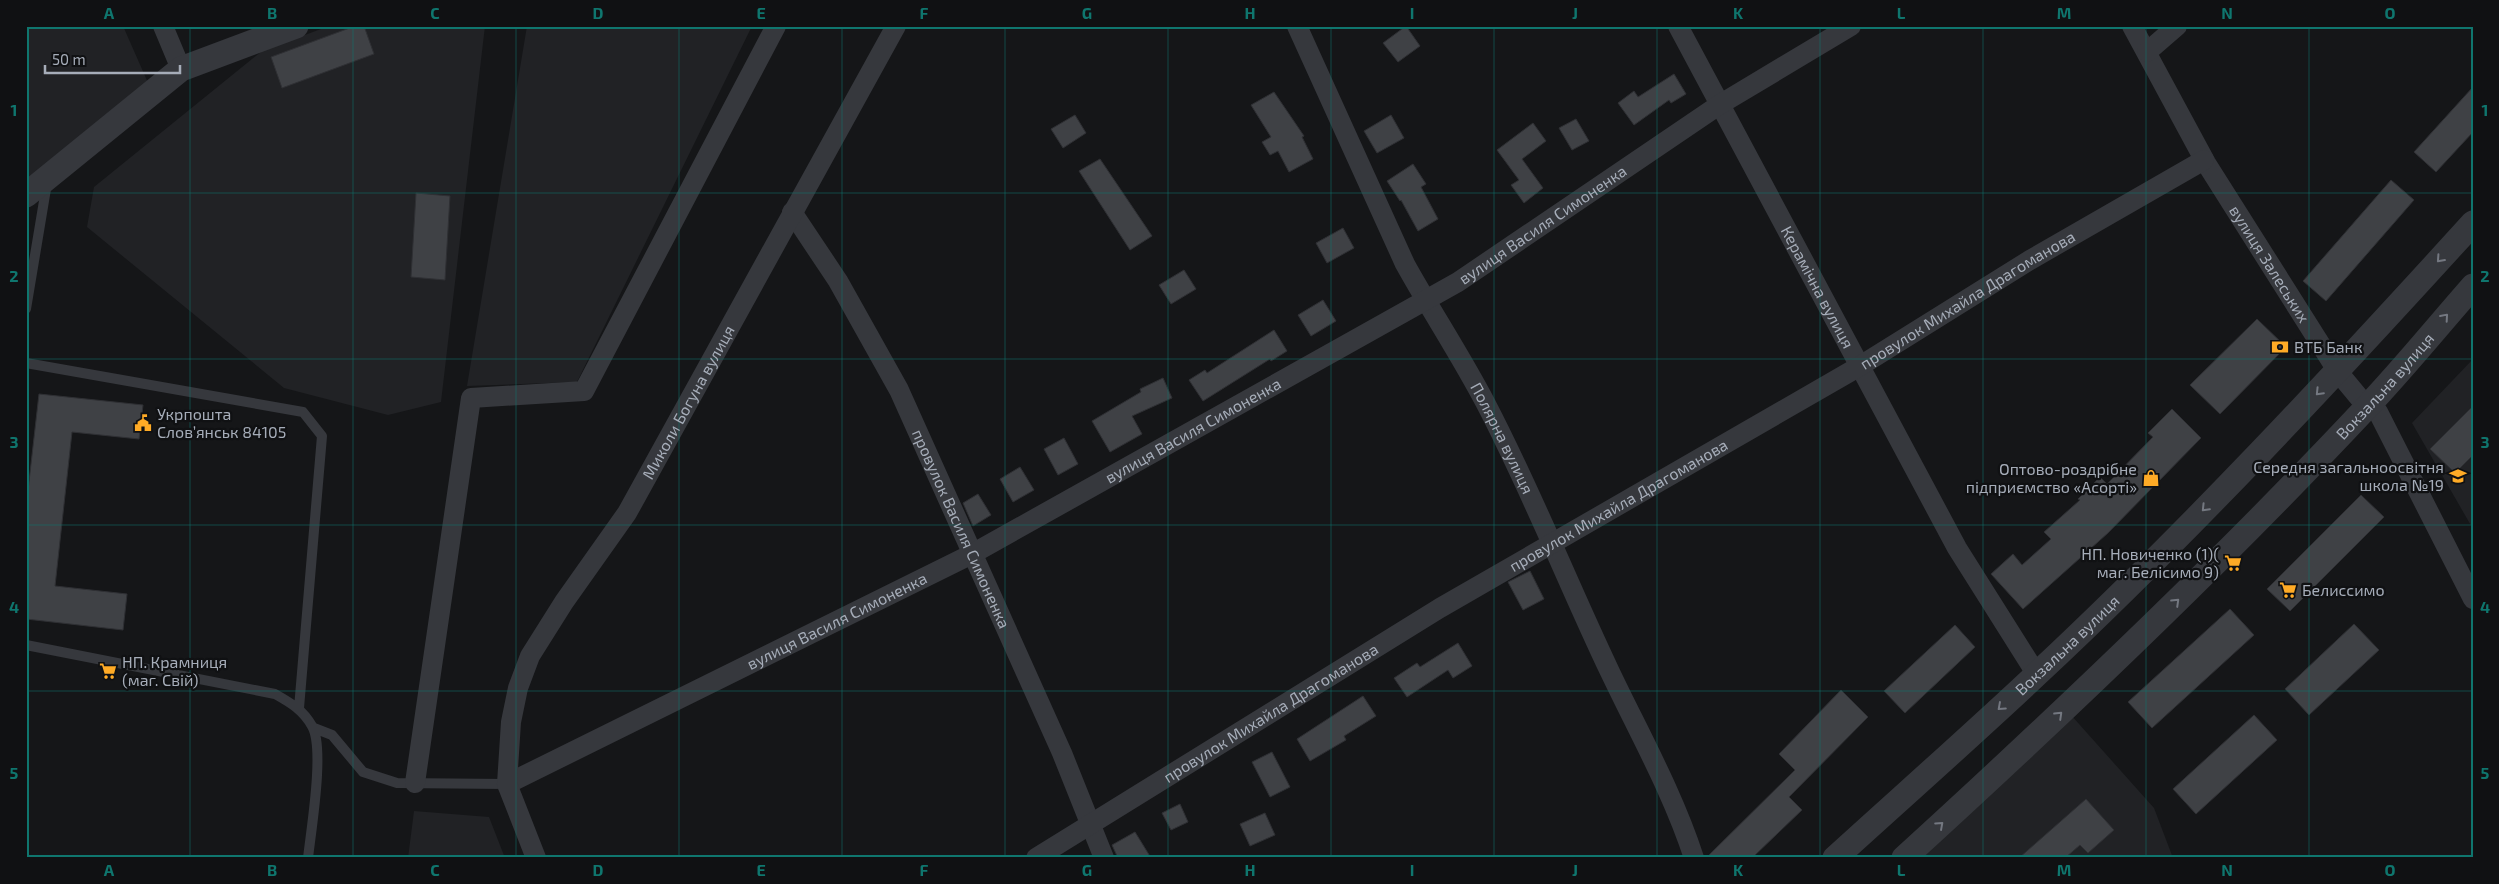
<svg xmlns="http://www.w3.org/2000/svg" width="2499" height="884" viewBox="0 0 2499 884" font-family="'Exo 2',sans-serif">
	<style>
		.built { fill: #212225 }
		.building { fill: #3f4145; stroke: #2f3034 }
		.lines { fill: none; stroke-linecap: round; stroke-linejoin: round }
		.service { stroke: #36383d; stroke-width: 10 }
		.minor { stroke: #36383d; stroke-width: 20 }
		.tertiary { stroke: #36383d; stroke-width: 25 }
		.oneway { stroke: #747881 }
		.grid { fill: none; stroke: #0f766e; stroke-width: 1; stroke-opacity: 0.55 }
		.labels { text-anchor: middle; stroke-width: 4.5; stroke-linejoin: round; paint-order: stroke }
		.street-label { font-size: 16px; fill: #a6adb9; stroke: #101113 }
		.poi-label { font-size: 16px; fill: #a6adb9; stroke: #101113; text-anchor: start }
		.neatline { fill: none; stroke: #0f766e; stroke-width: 2 }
		.grid-label { font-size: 16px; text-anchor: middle; font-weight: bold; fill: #0f766e }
	</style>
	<rect width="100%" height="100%" fill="#151618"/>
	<path class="built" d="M 26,26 L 123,26 L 149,85 L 26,184 Z
		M 329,26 L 485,26 L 441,402 L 388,415 L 284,388 L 87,227 L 94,187 L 262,51 Z
		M 527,26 L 752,26 L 577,382 L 467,386 Z
		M 2473,359 L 2473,529 L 2412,423 Z
		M 2071,715 L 2154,808 L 2173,858 L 1914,858 Z
		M 414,811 L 489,817 L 505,858 L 408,858 Z"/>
	<path class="building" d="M 355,26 L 364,26 L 374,54 L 282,88 L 271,57 Z
		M 1406,26 L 1420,46 L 1398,62 L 1383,43 Z
		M 1674,74 L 1686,94 L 1671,103 L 1669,100 L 1634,125 L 1618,103 L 1634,91 L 1638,97 Z
		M 2473,87 L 2473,132 L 2436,172 L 2414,152 Z
		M 1274,92 L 1304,136 L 1302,137 L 1313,159 L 1289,172 L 1278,151 L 1270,155 L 1262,142 L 1271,137 L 1251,105 Z
		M 1075,115 L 1086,133 L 1063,148 L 1051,129 Z
		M 1391,115 L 1404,138 L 1377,153 L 1364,131 Z
		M 1576,119 L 1589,141 L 1572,150 L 1559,128 Z
		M 1533,123 L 1546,141 L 1522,159 L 1543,188 L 1524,203 L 1511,185 L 1519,180 L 1497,150 Z
		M 1100,159 L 1152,236 L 1130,250 L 1079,171 Z
		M 1413,164 L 1426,184 L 1421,187 L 1438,219 L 1418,231 L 1401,200 L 1400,201 L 1387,181 Z
		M 2391,180 L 2414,200 L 2326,301 L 2303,281 Z
		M 416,193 L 450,196 L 445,280 L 411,277 Z
		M 1343,228 L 1354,248 L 1327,263 L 1316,243 Z
		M 1184,270 L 1196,289 L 1171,304 L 1159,285 Z
		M 1323,300 L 1336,321 L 1311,336 L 1298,315 Z
		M 2257,319 L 2286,347 L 2220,414 L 2190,385 Z
		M 1274,330 L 1287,351 L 1271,361 L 1270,359 L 1203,401 L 1189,380 L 1205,370 L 1207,373 Z
		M 1163,378 L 1172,398 L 1132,416 L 1142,434 L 1110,452 L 1092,421 L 1141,392 L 1140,389 Z
		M 39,394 L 143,405 L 139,439 L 72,432 L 55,586 L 127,594 L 123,630 L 26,619 L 26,508 Z
		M 2473,406 L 2473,455 L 2455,473 L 2430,449 Z
		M 2172,409 L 2201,438 L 2108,533 L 2023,609 L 1991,574 L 2013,554 L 2022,565 L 2051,539 L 2044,532 L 2080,500 L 2078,499 L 2100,477 L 2107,484 L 2153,437 L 2148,433 Z
		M 1064,438 L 1078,464 L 1058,475 L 1044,449 Z
		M 1020,467 L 1034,490 L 1013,502 L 1000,479 Z
		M 978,494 L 991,515 L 973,526 L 963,503 Z
		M 2361,495 L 2384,517 L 2290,611 L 2267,589 Z
		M 1530,571 L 1544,599 L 1523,610 L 1508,582 Z
		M 2230,609 L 2254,635 L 2152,728 L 2128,702 Z
		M 2354,624 L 2379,650 L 2309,715 L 2285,689 Z
		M 1955,625 L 1975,647 L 1905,713 L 1884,691 Z
		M 1458,643 L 1472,666 L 1453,678 L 1448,670 L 1407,697 L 1394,678 L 1417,663 L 1420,667 Z
		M 1841,690 L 1868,717 L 1789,797 L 1802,810 L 1752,858 L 1706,858 L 1795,770 L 1779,754 Z
		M 1363,696 L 1376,716 L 1344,736 L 1346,740 L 1310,761 L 1297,739 Z
		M 2254,715 L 2277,740 L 2196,814 L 2173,789 Z
		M 1272,752 L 1290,787 L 1270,797 L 1252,762 Z
		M 2086,799 L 2114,830 L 2088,853 L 2080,845 L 2065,858 L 2019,858 Z
		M 1180,804 L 1188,822 L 1171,830 L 1162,813 Z
		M 1265,813 L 1275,835 L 1250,846 L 1240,824 Z
		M 1135,832 L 1151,858 L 1118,858 L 1112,845 Z"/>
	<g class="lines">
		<path class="service" d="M 26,309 L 47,183
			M 26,363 L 303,412 L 322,436 L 299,708
			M 26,645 L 275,694 C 291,703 303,710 312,726 C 325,748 311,830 308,858
			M 314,728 L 332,735 L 363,772 L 397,783 L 507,784"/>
		<g class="minor">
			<path d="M 163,26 L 181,69"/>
			<path id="s1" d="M 1297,26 L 1405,264 C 1431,311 1461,356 1486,404 C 1532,492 1568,584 1610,672 C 1639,733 1673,793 1694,858"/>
			<path id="s2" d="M 1678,26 L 1957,548 L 2037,675"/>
			<path id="s3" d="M 2132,26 L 2206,163 L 2338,372 L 2367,407 L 2378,412 L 2473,599"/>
			<path d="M 2147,52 L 2177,26"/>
			<path id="s4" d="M 792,212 L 838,281 L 899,390 L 1062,753 L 1104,858"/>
			<path d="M 415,783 L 471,398 L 584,391 L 776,26"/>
			<path id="s5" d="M 507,784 L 972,554 L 1458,282 L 1719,105 L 1851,26"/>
			<path id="s6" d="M 536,858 L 507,784 L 511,722 L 518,688 L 530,656 L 564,602 L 627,513 L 896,26"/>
			<path id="s7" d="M 1036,858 L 1440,608 L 1860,366 L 2030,260 L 2204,160"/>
		</g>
		<g class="tertiary">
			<path d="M 26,195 L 181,69 L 296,26"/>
			<path id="s8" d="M 1835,858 C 1902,797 1970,737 2036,675 C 2189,532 2332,378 2473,223"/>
			<path id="s9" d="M 1904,858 C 2063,713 2219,565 2366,408 C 2403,369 2437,327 2473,286"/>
		</g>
	</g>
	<defs><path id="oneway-chevron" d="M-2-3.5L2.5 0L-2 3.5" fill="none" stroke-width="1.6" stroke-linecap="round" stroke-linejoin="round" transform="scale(1.25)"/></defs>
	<g class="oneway">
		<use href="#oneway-chevron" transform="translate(2440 259) rotate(132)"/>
		<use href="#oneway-chevron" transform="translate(2445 317) rotate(-49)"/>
		<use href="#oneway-chevron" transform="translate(2319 392) rotate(134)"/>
		<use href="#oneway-chevron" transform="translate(2205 508) rotate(134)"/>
		<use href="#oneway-chevron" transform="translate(2176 602) rotate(-44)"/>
		<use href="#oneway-chevron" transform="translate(2001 707) rotate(138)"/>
		<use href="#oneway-chevron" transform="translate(2059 715) rotate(-44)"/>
		<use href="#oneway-chevron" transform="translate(1940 825) rotate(-42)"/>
	</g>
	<path class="grid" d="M 190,26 L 190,858M 353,26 L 353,858M 516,26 L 516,858M 679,26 L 679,858M 842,26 L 842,858M 1005,26 L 1005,858M 1168,26 L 1168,858M 1331,26 L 1331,858M 1494,26 L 1494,858M 1657,26 L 1657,858M 1820,26 L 1820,858M 1983,26 L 1983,858M 2146,26 L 2146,858M 2309,26 L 2309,858M 26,193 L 2473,193M 26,359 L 2473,359M 26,525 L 2473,525M 26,691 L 2473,691"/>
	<defs>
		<g id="bank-bare" transform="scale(1.35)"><path d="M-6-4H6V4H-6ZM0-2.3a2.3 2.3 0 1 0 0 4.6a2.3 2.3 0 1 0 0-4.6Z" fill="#ffab26" stroke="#101113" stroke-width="2.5" paint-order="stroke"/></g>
		<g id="civic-bare" transform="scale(1.35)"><path d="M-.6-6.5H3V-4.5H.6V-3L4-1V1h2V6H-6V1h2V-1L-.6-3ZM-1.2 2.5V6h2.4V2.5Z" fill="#ffab26" stroke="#101113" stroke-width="2.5" paint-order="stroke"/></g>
		<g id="school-bare" transform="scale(1.35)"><path d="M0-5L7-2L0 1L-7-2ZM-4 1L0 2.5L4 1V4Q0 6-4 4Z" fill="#ffab26" stroke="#101113" stroke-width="2.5" paint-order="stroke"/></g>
		<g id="shop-bare" transform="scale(1.35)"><path d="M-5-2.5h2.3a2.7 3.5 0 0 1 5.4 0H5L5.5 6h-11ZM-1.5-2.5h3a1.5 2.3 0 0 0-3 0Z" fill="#ffab26" stroke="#101113" stroke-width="2.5" paint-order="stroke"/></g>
		<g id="supermarket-bare" transform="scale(1.35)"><path d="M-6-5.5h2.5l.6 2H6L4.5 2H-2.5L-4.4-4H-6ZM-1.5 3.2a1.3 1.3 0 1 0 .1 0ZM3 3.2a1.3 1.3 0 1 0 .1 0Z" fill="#ffab26" stroke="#101113" stroke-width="2.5" paint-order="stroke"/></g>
	</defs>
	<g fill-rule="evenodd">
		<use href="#bank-bare" x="2280" y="347"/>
		<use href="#civic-bare" x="143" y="423"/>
		<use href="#school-bare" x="2458" y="476"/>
		<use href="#shop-bare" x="2151" y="478"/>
		<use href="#supermarket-bare" x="2233" y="563"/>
		<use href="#supermarket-bare" x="2288" y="590"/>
		<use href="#supermarket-bare" x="108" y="671"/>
	</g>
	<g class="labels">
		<g class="street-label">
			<text dy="6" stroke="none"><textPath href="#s5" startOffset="1178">вулиця Василя Симоненка</textPath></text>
			<text dy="6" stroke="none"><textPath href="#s3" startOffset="275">вулиця Залеських</textPath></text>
			<text dy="6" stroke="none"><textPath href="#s2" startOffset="296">Керамічна вулиця</textPath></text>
			<text dy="6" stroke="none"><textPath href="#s7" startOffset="1086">провулок Михайла Драгоманова</textPath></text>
			<text dy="6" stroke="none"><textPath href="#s9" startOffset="674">Вокзальна вулиця</textPath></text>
			<text dy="6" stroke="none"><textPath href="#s6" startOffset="510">Миколи Богуна вулиця</textPath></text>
			<text dy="6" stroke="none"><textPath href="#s5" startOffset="772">вулиця Василя Симоненка</textPath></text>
			<text dy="6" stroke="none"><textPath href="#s1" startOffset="461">Полярна вулиця</textPath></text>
			<text dy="6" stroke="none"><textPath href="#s7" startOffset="681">провулок Михайла Драгоманова</textPath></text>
			<text dy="6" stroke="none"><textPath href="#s4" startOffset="360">провулок Василя Симоненка</textPath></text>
			<text dy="6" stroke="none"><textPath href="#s5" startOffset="368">вулиця Василя Симоненка</textPath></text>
			<text dy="6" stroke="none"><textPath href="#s8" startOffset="315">Вокзальна вулиця</textPath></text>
			<text dy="6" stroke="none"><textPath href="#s7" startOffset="276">провулок Михайла Драгоманова</textPath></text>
		</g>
		<g class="poi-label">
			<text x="2294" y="353">ВТБ Банк</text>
			<text x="157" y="420">Укрпошта<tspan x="157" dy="18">Слов’янськ 84105</tspan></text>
			<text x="2444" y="473" text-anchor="end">Середня загальноосвітня<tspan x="2444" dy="18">школа №19</tspan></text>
			<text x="2137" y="475" text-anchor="end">Оптово-роздрібне<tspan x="2137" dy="18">підприємство «Асортi»</tspan></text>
			<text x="2219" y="560" text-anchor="end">НП. Новиченко (1)(<tspan x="2219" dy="18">маг. Белісимо 9)</tspan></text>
			<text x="2302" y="596">Белиссимо</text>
			<text x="122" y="668">НП. Крамниця<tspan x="122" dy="18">(маг. Свій)</tspan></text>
		</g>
	</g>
	<rect width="2499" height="884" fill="none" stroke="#101113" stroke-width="55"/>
	<path d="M45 65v8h135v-8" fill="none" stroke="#a6adb9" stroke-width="2.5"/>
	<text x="52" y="65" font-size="15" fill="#a6adb9" stroke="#101113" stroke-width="4" paint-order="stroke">50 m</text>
	<rect x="28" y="28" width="2444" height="828" class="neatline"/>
	<g class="grid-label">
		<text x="109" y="19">A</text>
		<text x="272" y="19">B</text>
		<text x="435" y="19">C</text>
		<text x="598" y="19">D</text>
		<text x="761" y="19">E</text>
		<text x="924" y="19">F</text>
		<text x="1087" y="19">G</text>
		<text x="1250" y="19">H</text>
		<text x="1412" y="19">I</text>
		<text x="1575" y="19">J</text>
		<text x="1738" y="19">K</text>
		<text x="1901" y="19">L</text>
		<text x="2064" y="19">M</text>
		<text x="2227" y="19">N</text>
		<text x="2390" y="19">O</text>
		<text x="14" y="116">1</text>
		<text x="2485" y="116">1</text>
		<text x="14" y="282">2</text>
		<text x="2485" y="282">2</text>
		<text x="14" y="448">3</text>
		<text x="2485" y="448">3</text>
		<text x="14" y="613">4</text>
		<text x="2485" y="613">4</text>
		<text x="14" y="779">5</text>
		<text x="2485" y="779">5</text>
		<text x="109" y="876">A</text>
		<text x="272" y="876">B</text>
		<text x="435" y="876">C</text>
		<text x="598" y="876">D</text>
		<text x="761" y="876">E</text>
		<text x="924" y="876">F</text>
		<text x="1087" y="876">G</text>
		<text x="1250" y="876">H</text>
		<text x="1412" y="876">I</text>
		<text x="1575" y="876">J</text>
		<text x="1738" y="876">K</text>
		<text x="1901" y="876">L</text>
		<text x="2064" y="876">M</text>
		<text x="2227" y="876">N</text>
		<text x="2390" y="876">O</text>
	</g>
</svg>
